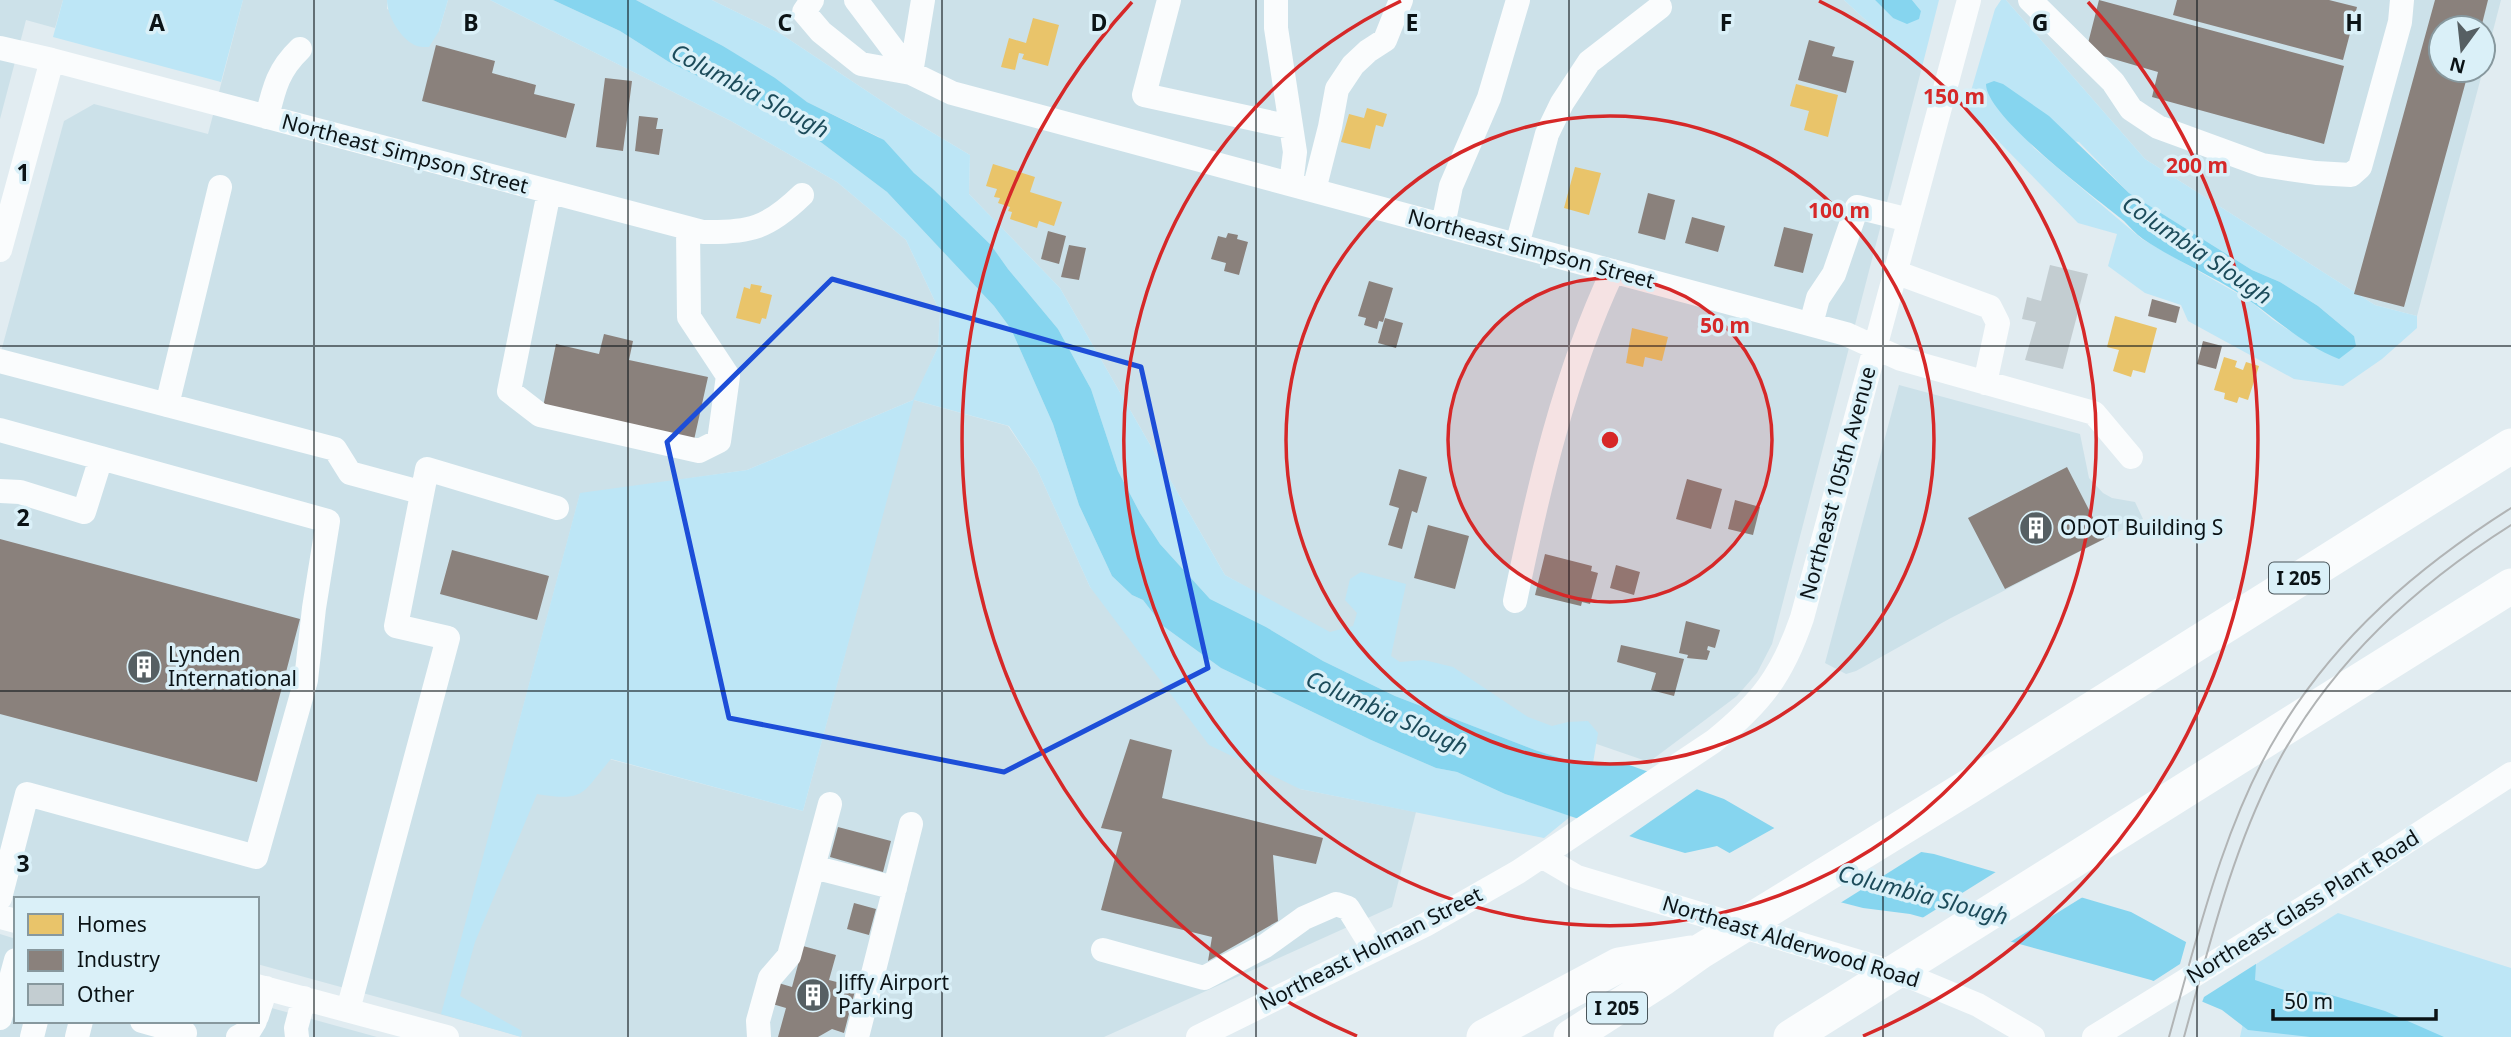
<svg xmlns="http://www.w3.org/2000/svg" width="2511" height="1037" viewBox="0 0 2511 1037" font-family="'Noto Sans',sans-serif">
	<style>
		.built { fill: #cce1e9; fill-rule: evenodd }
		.green { fill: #bde6f6; fill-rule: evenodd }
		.water { fill: #86d5ef }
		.pier { fill: #e1ecf1 }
		.homes { fill: #e9c46a }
		.industry { fill: #8a817c }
		.building { fill: #c3cdd1 }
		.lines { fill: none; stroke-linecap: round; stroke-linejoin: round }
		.minor { stroke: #fafcfd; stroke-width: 24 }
		.highway { stroke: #fafcfd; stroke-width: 35 }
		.tram { stroke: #b1b4b5; stroke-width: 2 }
		.marked { fill: none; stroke: #1d4ed8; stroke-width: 5; stroke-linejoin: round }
		.grid { fill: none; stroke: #0b1316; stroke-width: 2; stroke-opacity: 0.55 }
		.ring { fill: none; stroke: #d62828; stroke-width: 3.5 }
		.labels { text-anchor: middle; stroke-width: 7; stroke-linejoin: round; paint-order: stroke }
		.shield { fill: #daf0f8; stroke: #49555a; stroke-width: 2 }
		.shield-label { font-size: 19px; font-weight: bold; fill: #0b1316 }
		.street-label { font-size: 21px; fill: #0b1316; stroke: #daf0f8 }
		.poi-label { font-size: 21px; fill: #0b1316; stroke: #daf0f8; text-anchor: start }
		.water-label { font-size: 23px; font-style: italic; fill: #1c4b5a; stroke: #daf0f8 }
		.grid-label { font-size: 23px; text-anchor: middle; font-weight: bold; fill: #0b1316; stroke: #daf0f8; stroke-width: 7; stroke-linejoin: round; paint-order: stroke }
		.centre { fill: #d62828; stroke: #daf0f8; stroke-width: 3.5 }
		.ring-label { font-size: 21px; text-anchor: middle; font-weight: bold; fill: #d62828; stroke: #daf0f8; stroke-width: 7; stroke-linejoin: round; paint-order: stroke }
	</style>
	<rect width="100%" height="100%" fill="#e1ecf1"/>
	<path class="built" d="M 0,0 L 63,0 L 55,28 L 26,20 L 0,119 Z
		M 243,0 L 387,0 L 387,9 L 439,31 L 448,0 L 490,0 L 731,121 L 837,182 L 906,240 L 940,312 L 938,347 L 914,400 L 1008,426 L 1037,469 L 1090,587 L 1300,789 L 1416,812 L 1392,907 L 1104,1037 L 523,1037 L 257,964 L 257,899 L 18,899 L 0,894 L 0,355 L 64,121 L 94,104 L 208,134 ZM 913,400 L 803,811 L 516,734 L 580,494 L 747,470 Z
		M 712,0 L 1844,0 L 1921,71 L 1772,644 L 1757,673 L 1737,696 L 1649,762 L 1524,719 L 1361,652 L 1225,575 L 1060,288 L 969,194 L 970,155 L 903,115 L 781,34 Z
		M 2006,0 L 2501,0 L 2483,69 L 2483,28 L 2441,28 L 2441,70 L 2483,70 L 2417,316 L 2375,305 L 2145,159 Z
		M 1899,385 L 2080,434 L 2089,478 L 2103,493 L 2112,498 L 2135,502 L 2143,519 L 1949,619 L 1856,671 L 1846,674 L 1825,663 Z
		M 0,934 L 16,939 L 16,1021 L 257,1021 L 257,1004 L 377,1037 L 0,1037 Z"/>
	<path class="green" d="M 63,0 L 243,0 L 221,82 L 53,37 Z
		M 387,0 L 448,0 L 439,31 L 429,47 C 428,47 418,47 417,46 C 401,40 387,16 387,0 Z
		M 490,0 L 553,0 L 620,31 L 669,62 L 802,128 L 887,192 L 994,306 L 1011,329 L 1053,424 L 1079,505 L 1112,576 L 1132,595 L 1143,600 L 1163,626 L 1221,668 L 1371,740 L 1436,768 L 1457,772 L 1505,794 L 1571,816 L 1544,838 L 1300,789 L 1209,745 L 1090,587 L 1037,469 L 1009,426 L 914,400 L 803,811 L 611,759 C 581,794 586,802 537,794 L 475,942 L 460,996 L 522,1031 L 521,1037 L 441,1014 L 580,493 L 747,470 L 913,400 L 938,347 L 940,312 L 906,240 L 837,182 L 731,121 Z
		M 636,0 L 712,0 L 781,34 L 903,115 L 970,155 L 969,194 L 1060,288 L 1225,575 L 1330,632 L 1353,626 L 1357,613 L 1345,600 L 1350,579 L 1361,572 L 1406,584 L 1391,656 L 1400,662 L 1424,660 L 1453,667 L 1528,717 L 1552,726 L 1568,722 L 1588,721 L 1598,733 L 1593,763 L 1566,760 L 1535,750 L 1395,696 L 1323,661 L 1266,627 L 1210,599 L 1160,544 L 1140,513 L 1118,471 L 1091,389 L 1058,329 L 1008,269 L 991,245 L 933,189 L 914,173 L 879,137 L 807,102 L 723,46 Z
		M 1844,0 L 1875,0 L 1893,18 L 1918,19 L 1921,11 L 1912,0 L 1939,0 L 1921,71 Z
		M 2001,0 L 2006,0 L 2145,159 L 2375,305 L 2417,316 L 2417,328 L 2382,359 L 2343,386 L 2294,379 L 2188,321 L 2181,305 L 2145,293 L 2108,266 L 2117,234 L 2078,223 L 1966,108 L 1995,9 ZM 2022,133 L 2079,142 L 2129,193 L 2252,270 L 2280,282 L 2318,306 L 2354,336 L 2308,343 L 2272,319 L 2249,300 L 2142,239 L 2034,148 Z
		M 2338,913 L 2511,968 L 2511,1037 L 2240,1037 L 2256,964 Z"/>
	<path class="water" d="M 553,0 L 636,0 L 723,46 L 775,78 L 807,102 L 884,140 L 914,173 L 933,189 L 991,245 L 1008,269 L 1058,329 L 1091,389 L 1118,471 L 1140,513 L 1160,544 L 1210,599 L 1266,627 L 1323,661 L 1395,696 L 1535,750 L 1566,760 L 1593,763 L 1621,762 L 1724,799 L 1776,829 L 1934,854 L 2131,912 L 2186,942 L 2256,964 L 2255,980 L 2284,990 L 2321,992 L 2385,1011 L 2444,1037 L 2310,1037 L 2248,1030 L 2222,1010 L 2151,980 L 1910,914 L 1863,908 L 1797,891 L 1717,846 L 1685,853 L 1641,840 L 1505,794 L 1457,772 L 1436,768 L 1371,740 L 1221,668 L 1163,626 L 1143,600 L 1132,595 L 1112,576 L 1079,505 L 1053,424 L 1011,329 L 994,306 L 887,192 L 802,128 L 669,62 L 620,31 Z
		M 1875,0 L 1912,0 L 1921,11 L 1919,19 L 1907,24 L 1893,18 Z
		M 1994,81 L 2003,84 L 2049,116 L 2129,193 L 2252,270 L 2280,282 L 2318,306 L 2354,336 L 2356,346 L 2339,359 C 2306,347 2279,321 2250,301 C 2217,277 2177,262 2143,239 C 2136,234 2130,227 2124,221 C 2096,198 1986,117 1986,84 Z"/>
	<path class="pier" d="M 1651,769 L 1700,787 L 1625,839 L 1574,821 Z
		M 1778,826 L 1926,849 L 1837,905 L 1796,894 L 1726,855 Z
		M 1999,870 L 2086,895 L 2007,944 L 1919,920 Z
		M 2187,939 L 2257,961 L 2259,962 L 2204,997 L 2201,1005 L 2149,984 L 2180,964 Z"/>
	<path class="homes" d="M 1033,18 L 1059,25 L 1048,66 L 1022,59 L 1024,54 L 1019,53 L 1015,70 L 1001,67 L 1009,38 L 1026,43 Z
		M 1796,84 L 1838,95 L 1828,137 L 1804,130 L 1809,111 L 1790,106 Z
		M 1367,108 L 1387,114 L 1383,127 L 1376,125 L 1370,149 L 1341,142 L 1349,114 L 1364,118 Z
		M 993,164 L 1035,177 L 1030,192 L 1062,202 L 1054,226 L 1039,221 L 1037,228 L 1010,219 L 1012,212 L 1008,211 L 1010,207 L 998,203 L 1000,198 L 994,197 L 997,189 L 986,186 Z
		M 1575,167 L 1601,173 L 1589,215 L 1564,208 Z
		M 751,284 L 762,286 L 760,292 L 772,295 L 766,319 L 762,318 L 760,324 L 736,318 L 744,287 L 750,289 Z
		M 2115,316 L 2157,328 L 2145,373 L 2133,370 L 2131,377 L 2113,371 L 2119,350 L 2107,347 Z
		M 1632,328 L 1668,337 L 1662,361 L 1645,357 L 1643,367 L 1626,363 Z
		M 2224,357 L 2237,361 L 2235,367 L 2243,370 L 2246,362 L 2259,366 L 2248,400 L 2239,397 L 2237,403 L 2224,399 L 2225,393 L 2214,390 Z"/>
	<path class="industry" d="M 2099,0 L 2344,66 L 2324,144 L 2152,97 L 2158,72 L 2086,51 Z
		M 2177,0 L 2329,0 L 2357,7 L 2343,60 L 2173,15 Z
		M 2435,0 L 2488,0 L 2481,28 L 2441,28 L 2441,70 L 2469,70 L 2404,307 L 2354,294 Z
		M 1809,40 L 1835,47 L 1832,56 L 1854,61 L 1846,93 L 1798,80 Z
		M 436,45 L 495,61 L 492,73 L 536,85 L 534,94 L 575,104 L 566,138 L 422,101 Z
		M 605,78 L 632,81 L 623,151 L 596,147 Z
		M 639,116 L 658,118 L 656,129 L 663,129 L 659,155 L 635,151 Z
		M 1648,193 L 1675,200 L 1665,240 L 1638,233 Z
		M 1692,217 L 1725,226 L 1718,252 L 1685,243 Z
		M 1784,227 L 1813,234 L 1803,273 L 1774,266 Z
		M 1048,231 L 1066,236 L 1059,264 L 1041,259 Z
		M 1228,233 L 1238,235 L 1237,239 L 1248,242 L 1239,275 L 1224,271 L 1226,263 L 1211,259 L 1218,236 L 1226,238 Z
		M 1069,245 L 1086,248 L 1079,280 L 1061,277 Z
		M 1369,281 L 1393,288 L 1383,322 L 1379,321 L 1377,329 L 1364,325 L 1366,318 L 1358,316 Z
		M 2152,299 L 2180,307 L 2176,323 L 2148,316 Z
		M 1385,318 L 1403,323 L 1396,348 L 1378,343 Z
		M 604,334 L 633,341 L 629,360 L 708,377 L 694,440 L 543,407 L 556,344 L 599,354 Z
		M 2203,341 L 2222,346 L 2216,369 L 2197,364 Z
		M 2067,467 L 2104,539 L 2005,589 L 1968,518 Z
		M 1399,469 L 1427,477 L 1417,513 L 1412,511 L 1402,549 L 1388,545 L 1399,508 L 1389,505 Z
		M 1687,479 L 1722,489 L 1711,529 L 1676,519 Z
		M 1735,500 L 1760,507 L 1753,535 L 1728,529 Z
		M 1428,525 L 1469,536 L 1455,589 L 1414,578 Z
		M 0,539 L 300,619 L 257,782 L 0,714 Z
		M 452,550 L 549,576 L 537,620 L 440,594 Z
		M 1545,554 L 1592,566 L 1591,571 L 1598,573 L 1590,604 L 1582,602 L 1581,606 L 1535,595 Z
		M 1616,565 L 1640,572 L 1634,595 L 1610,588 Z
		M 1686,621 L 1720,630 L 1715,648 L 1708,646 L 1707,650 L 1710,651 L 1707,660 L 1687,658 L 1688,655 L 1679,653 Z
		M 1621,645 L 1684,659 L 1674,696 L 1651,690 L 1656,673 L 1617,662 Z
		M 1130,739 L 1172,750 L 1162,798 L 1323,838 L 1316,864 L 1273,855 L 1278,921 L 1208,961 L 1212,937 L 1101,910 L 1122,832 L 1101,828 Z
		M 838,827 L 891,841 L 883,872 L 830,857 Z
		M 854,903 L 876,909 L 869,935 L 847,929 Z
		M 803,946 L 836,955 L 829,980 L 856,987 L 844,1033 L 832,1029 L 818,1037 L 778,1037 L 786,1008 L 769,1003 L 775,982 L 792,987 Z"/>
	<path class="building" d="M 2050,265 L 2088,274 L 2063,369 L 2025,360 L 2036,322 L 2022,319 L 2027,297 L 2041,301 Z"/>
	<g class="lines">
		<path class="minor" d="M 812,0 L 804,12 L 821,32 L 861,64 L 911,73 L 952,93 L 1846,334 L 1901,359 L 2094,413 L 2131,457
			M 856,0 L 911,73
			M 1169,0 L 1144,95 L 1291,127
			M 1276,0 L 1276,28 L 1295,152 L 1291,184
			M 2030,0 L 2113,82 L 2131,109 L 2158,127 L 2262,165 L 2316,173 L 2351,175 L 2360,167 L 2400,22 L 2402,0
			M 0,48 L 52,60 L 703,232 C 750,233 768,228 802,195
			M 911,73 L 923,0
			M 267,117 C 274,88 278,70 300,49
			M 1314,190 L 1330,127 L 1337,89 L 1353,65 L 1368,51 L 1385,40 L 1401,0
			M 549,192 L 509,391 L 540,415 L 699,451 L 719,441 L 728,376 L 689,317 L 688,229
			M 1443,225 L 1451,186 L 1489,98 L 1518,0
			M 1517,245 L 1547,134 L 1562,103 L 1589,62 L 1660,7
			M 0,250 L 52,60
			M 1895,272 L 1990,307 L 1998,323 L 1985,383
			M 1811,324 L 1818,298 L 1834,274 L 1857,207 L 1909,220
			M 0,361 L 335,449 L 350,473 L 420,492
			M 167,405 L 220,187
			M 0,430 L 328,521 L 314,608 L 306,680 L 256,857 L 27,794 L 0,898
			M 0,491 L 20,492 L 84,512 L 101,458
			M 1515,601 C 1538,490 1564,375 1613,271
			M 1543,857 L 1577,877 L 1913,978 L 1978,1005 L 2033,1037
			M 813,867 L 895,888
			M 0,917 L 16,921
			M 1103,950 L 1204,978 L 1265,946 L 1304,918 L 1336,904 L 1348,908 L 1374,950
			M 257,986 L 447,1037
			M 348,1010 L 448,638 L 396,626 L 427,469 L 557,508
			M 257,1016 L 266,988
			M 0,1018 L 16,960
			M 142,1021 L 185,1033 L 184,1037
			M 32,1037 L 36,1021
			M 77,1037 L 81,1021
			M 238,1037 L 249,1031 L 255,1021
			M 297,1037 L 296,1028 L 304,998
			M 759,1037 L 758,1021 L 770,978 L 789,956 L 830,804
			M 857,1037 L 911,824
			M 1198,1037 L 1425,925 L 1518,872 L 1714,741 C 1761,703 1782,676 1802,618 L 1969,0
			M 2094,1037 L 2326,894 L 2511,774"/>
		<path class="highway" d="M 1484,1037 L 1619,965 L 1691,953
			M 1571,1037 L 1663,978 L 1701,951 L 1968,787 L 2511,446
			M 1791,1037 L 2511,586"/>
		<path class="tram" d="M 2169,1037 C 2197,937 2225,820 2279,732 C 2336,637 2418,567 2511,508
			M 2184,1037 C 2209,947 2231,854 2274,770 C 2327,667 2413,587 2511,525"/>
	</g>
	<path class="marked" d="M 832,279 L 1141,367 L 1208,668 L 1004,772 L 729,718 L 667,442 Z"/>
	<path class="grid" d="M 314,0 L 314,1037M 628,0 L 628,1037M 942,0 L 942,1037M 1256,0 L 1256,1037M 1569,0 L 1569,1037M 1883,0 L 1883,1037M 2197,0 L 2197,1037M 0,346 L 2511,346M 0,691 L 2511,691"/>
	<circle cx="1610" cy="440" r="162" fill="#d62828" fill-opacity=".12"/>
	<g class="ring">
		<circle cx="1610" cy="440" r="162"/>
		<circle cx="1610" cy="440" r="324"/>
		<path d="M1819 1A486 486 0 1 1 1401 1"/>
		<path d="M1357 1036A648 648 0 0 1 1132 2M2088 2A648 648 0 0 1 1863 1036"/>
	</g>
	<defs>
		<g id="building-disc" transform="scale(1.75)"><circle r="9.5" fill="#565f63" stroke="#daf0f8"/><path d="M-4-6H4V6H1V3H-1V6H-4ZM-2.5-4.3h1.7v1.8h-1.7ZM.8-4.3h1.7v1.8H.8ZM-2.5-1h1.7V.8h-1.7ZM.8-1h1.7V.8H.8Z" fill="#fff"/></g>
	</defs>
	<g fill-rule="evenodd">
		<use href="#building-disc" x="2036" y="528"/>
		<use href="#building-disc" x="144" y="667"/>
		<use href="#building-disc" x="813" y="995"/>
	</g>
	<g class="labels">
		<g class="shield">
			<rect x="2269" y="562.5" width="60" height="31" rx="5"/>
			<rect x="1587" y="992.5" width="60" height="31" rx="5"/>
		</g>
		<g class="shield-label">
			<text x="2299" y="585">I 205</text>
			<text x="1617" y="1015">I 205</text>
		</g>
		<g class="street-label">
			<text transform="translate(405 154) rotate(15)" y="7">Northeast Simpson Street</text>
			<text transform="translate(1531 249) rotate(15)" y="7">Northeast Simpson Street</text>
			<text transform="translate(1838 483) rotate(-75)" y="7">Northeast 105th Avenue</text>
			<text transform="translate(2303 907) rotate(-32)" y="7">Northeast Glass Plant Road</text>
			<text transform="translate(1791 942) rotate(17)" y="7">Northeast Alderwood Road</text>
			<text transform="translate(1371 949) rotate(-27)" y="7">Northeast Holman Street</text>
		</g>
		<g class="poi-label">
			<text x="2060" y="535">ODOT Building S</text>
			<text x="168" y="662">Lynden<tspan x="168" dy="24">International</tspan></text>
			<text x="838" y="990">Jiffy Airport<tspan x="838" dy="24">Parking</tspan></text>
		</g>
		<g class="water-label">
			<text transform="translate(750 91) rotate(28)" y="8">Columbia Slough</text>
			<text transform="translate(2197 250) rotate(34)" y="8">Columbia Slough</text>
			<text transform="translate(1387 713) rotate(24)" y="8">Columbia Slough</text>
			<text transform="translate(1923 895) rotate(15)" y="8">Columbia Slough</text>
		</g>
	</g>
	<g class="grid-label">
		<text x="157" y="31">A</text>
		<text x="471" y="31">B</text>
		<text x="785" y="31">C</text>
		<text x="1099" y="31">D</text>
		<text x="1412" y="31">E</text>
		<text x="1726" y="31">F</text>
		<text x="2040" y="31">G</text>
		<text x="2354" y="31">H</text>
		<text x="23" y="181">1</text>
		<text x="23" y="526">2</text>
		<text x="23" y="872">3</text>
	</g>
	<circle cx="1610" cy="440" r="10" class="centre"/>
	<g class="ring-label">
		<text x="1954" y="104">150 m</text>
		<text x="2197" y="173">200 m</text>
		<text x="1839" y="218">100 m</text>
		<text x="1725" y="333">50 m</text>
	</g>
	<rect x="14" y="897" width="245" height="126" fill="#daf0f8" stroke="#87989e" stroke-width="2"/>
	<rect x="28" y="914" width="35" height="21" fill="#e9c46a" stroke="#87989e" stroke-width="2"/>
	<text x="77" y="932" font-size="21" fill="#0b1316">Homes</text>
	<rect x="28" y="950" width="35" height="21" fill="#8a817c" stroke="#87989e" stroke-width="2"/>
	<text x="77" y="967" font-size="21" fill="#0b1316">Industry</text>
	<rect x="28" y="984" width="35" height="21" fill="#c3cdd1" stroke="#87989e" stroke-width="2"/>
	<text x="77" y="1002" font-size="21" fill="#0b1316">Other</text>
	<g transform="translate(2462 49) rotate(195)"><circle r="33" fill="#daf0f8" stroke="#87989e" stroke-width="2"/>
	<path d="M0-5L12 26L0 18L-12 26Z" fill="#565f63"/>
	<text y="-10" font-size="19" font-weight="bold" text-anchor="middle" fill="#0b1316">N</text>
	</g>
	<path d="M2273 1009v10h163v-10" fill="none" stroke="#0b1316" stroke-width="3.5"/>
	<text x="2284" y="1009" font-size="21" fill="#0b1316" stroke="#daf0f8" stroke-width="5" paint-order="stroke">50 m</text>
</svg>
